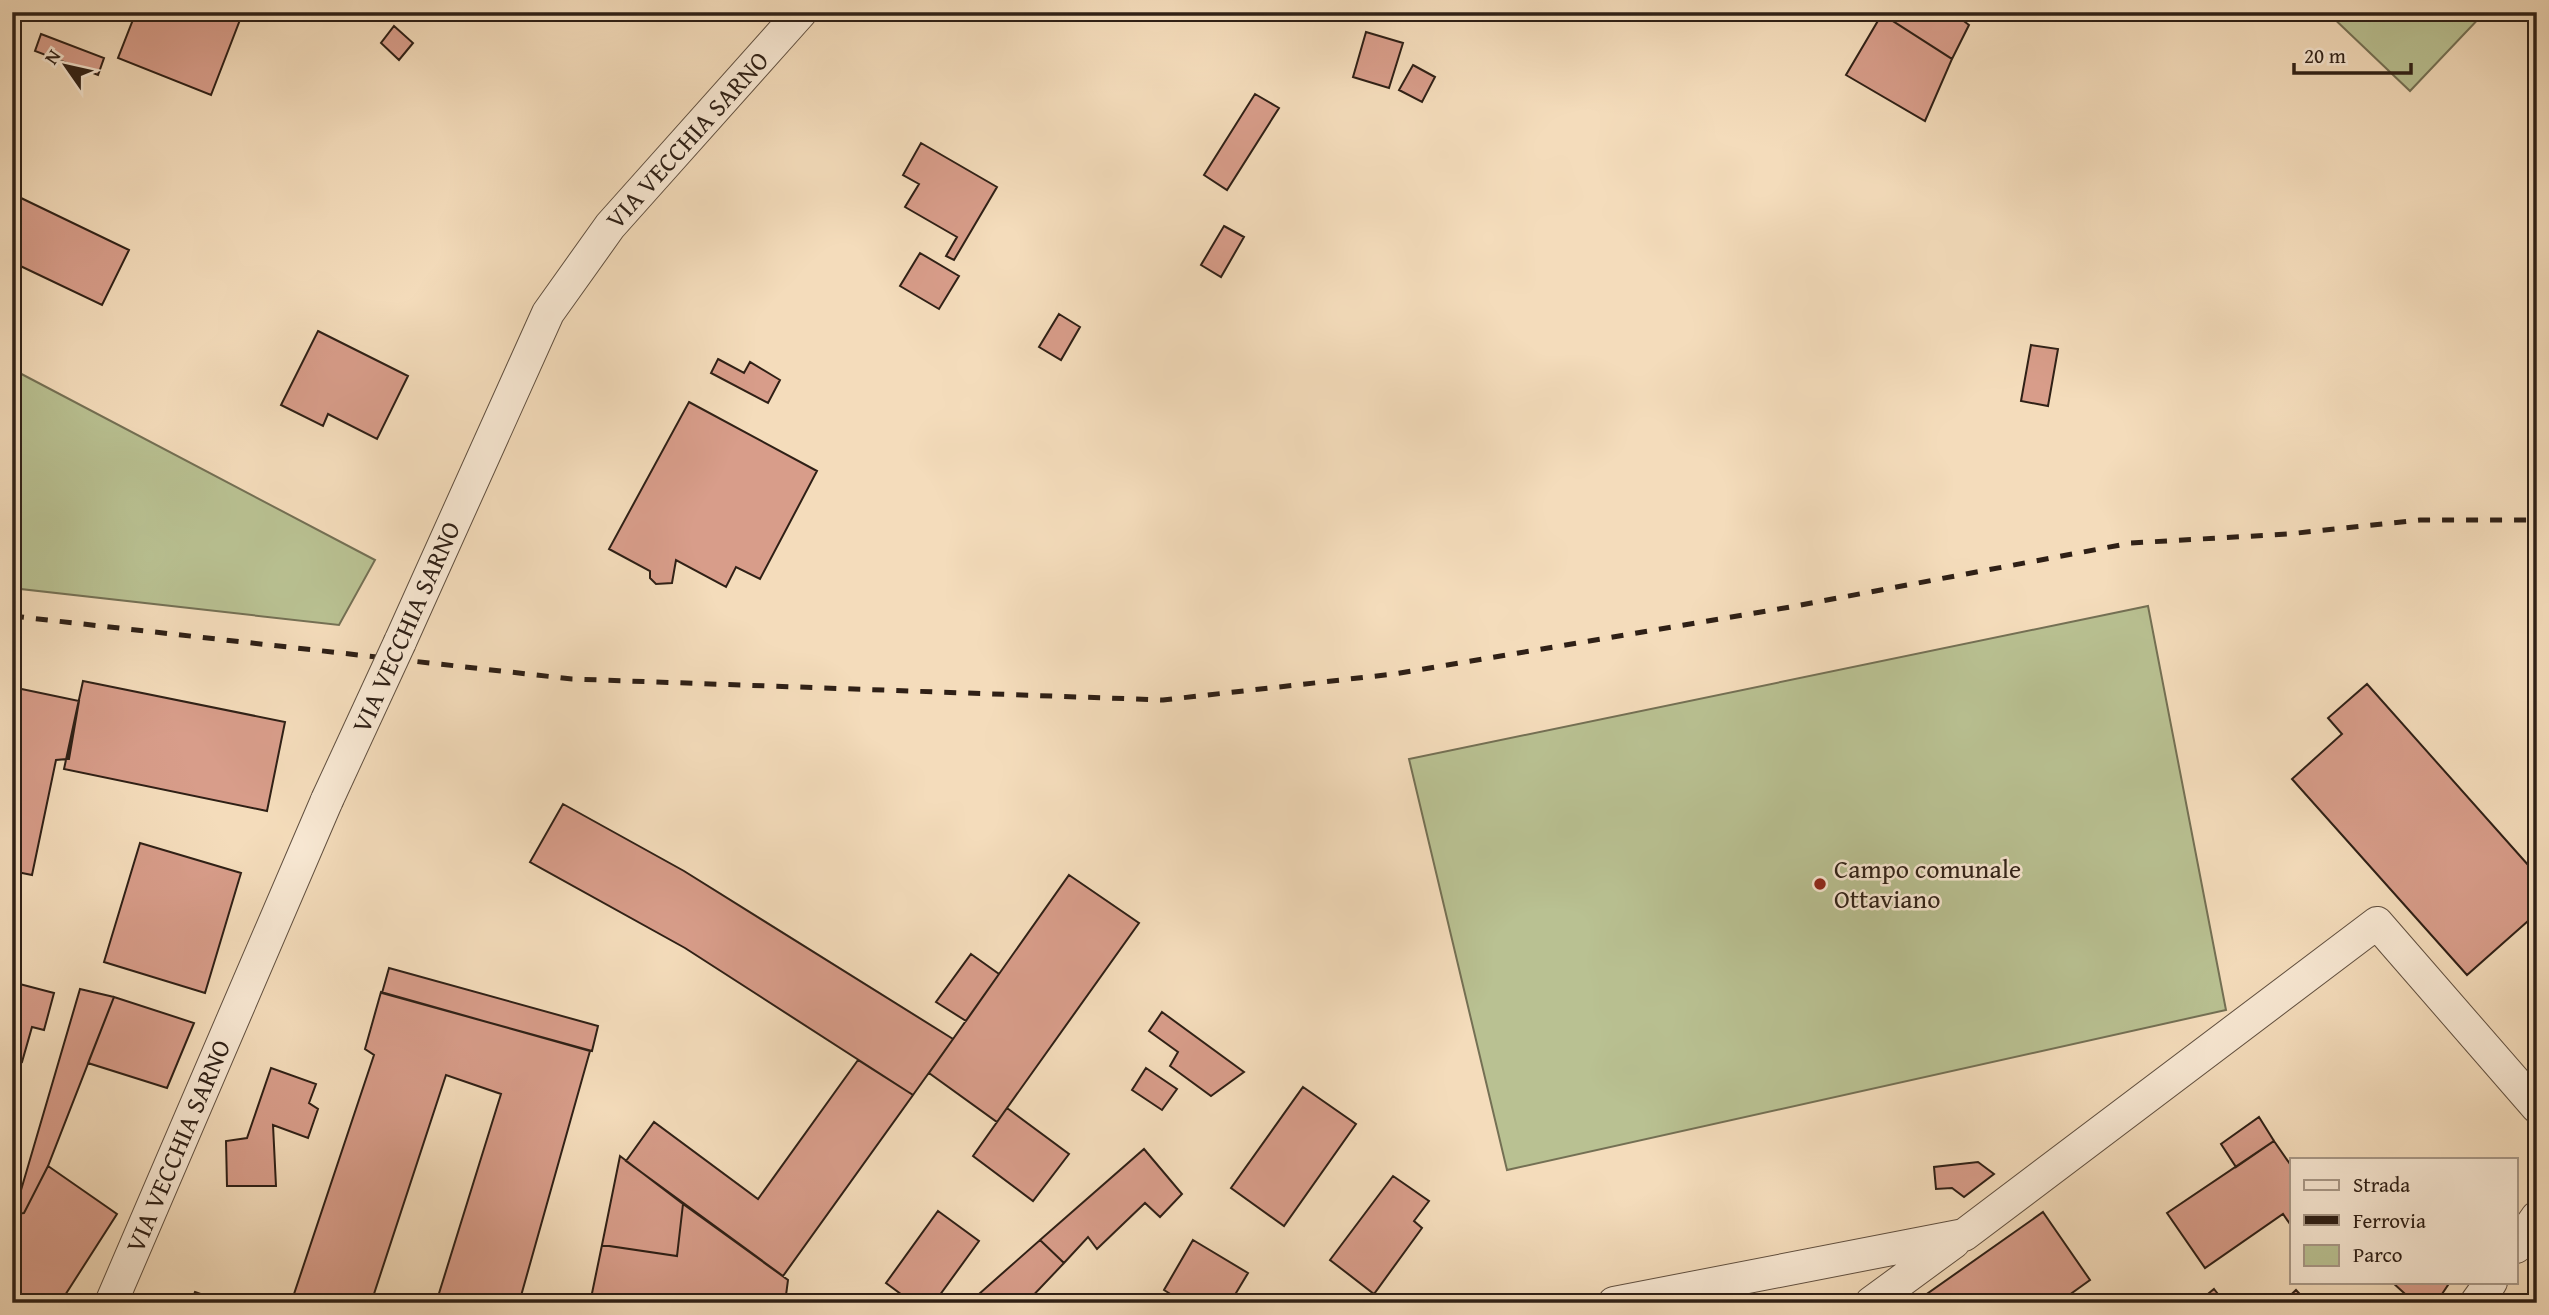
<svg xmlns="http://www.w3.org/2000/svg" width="2549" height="1315" viewBox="0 0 2549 1315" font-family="'Gentium Book Plus',serif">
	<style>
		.green { fill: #b9c192; stroke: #747054; stroke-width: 2 }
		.building { fill: #d89d8a; stroke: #2f2016; stroke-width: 2 }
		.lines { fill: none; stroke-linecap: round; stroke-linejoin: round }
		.minor-casing { stroke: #604f3f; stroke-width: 34 }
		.minor { stroke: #f8e8d3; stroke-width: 32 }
		.rail { stroke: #2f2016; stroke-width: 5; stroke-dasharray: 12 12; stroke-linecap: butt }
		.minor-bridge-casing { stroke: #604f3f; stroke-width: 34; stroke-linecap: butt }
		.minor-bridge { stroke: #f8e8d3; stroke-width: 32 }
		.poi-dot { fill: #8f2418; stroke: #f8e8d3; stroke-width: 2.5 }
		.labels { text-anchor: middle; stroke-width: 5; stroke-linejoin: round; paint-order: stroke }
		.street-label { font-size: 26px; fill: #2f2016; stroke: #f8e8d3 }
		.poi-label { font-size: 26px; fill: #2f2016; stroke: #f8e8d3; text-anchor: start }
	</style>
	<rect width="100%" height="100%" fill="#f4dcbb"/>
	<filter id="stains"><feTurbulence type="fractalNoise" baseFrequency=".00286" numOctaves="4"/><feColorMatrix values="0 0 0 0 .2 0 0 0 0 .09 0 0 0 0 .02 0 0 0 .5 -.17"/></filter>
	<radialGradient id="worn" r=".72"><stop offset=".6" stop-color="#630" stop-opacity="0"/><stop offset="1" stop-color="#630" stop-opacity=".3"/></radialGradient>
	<path class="green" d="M 2327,12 L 2485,12 L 2410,91 Z
		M 12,369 L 375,560 L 339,625 L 12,588 Z
		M 2148,606 L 2226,1010 L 1507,1170 L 1409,759 Z"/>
	<path class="building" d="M 136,12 L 243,12 L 211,95 L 118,58 Z
		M 1895,12 L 1952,12 L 1969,25 L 1952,59 L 1891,20 Z
		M 1882,14 L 1952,59 L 1925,121 L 1846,75 Z
		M 394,26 L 413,43 L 399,60 L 381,43 Z
		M 1366,32 L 1403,43 L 1389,88 L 1353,77 Z
		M 41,34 L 104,58 L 98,75 L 35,51 Z
		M 1413,65 L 1435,77 L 1422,102 L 1399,90 Z
		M 1255,94 L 1279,108 L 1227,190 L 1204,175 Z
		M 921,143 L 997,187 L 954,260 L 946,256 L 957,237 L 905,207 L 919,184 L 903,175 Z
		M 21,198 L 129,250 L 102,305 L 12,262 L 12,216 Z
		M 1224,226 L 1244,237 L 1221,277 L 1201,265 Z
		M 920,253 L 959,276 L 939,309 L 900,286 Z
		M 1059,314 L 1080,327 L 1061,360 L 1039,347 Z
		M 318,331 L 408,376 L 377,439 L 328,414 L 323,426 L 281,405 Z
		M 2031,345 L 2058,349 L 2048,406 L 2021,401 Z
		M 718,359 L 744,373 L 750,362 L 780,380 L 768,403 L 711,373 Z
		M 689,402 L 817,471 L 760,579 L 736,567 L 726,587 L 676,560 L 672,583 L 656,584 L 650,578 L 650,571 L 609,549 Z
		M 83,681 L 285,722 L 267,811 L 64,769 Z
		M 2367,684 L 2537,875 L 2537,913 L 2467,975 L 2292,779 L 2342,734 L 2328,718 Z
		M 12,687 L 79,701 L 67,759 L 56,760 L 32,875 L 12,871 Z
		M 79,701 L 69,759 L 67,759 Z
		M 563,804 L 684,871 L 953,1039 L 913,1095 L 685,948 L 530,862 Z
		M 140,843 L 241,873 L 205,993 L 104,962 Z
		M 1069,875 L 1139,923 L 997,1122 L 929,1073 Z
		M 971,954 L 999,974 L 966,1021 L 936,1002 Z
		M 389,968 L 598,1026 L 592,1051 L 382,993 Z
		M 12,982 L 54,993 L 44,1030 L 32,1027 L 22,1062 L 12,1060 Z
		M 80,989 L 114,997 L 48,1166 L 24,1213 L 14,1214 Z
		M 381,992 L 590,1051 L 519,1303 L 436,1303 L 501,1094 L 446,1075 L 371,1303 L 291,1303 L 374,1055 L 365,1049 Z
		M 114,997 L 194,1023 L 167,1088 L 88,1063 Z
		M 1162,1012 L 1244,1072 L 1211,1096 L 1170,1066 L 1178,1052 L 1149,1031 Z
		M 858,1060 L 913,1095 L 783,1276 L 626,1161 L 654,1122 L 758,1199 Z
		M 271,1068 L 316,1084 L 309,1103 L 318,1109 L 308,1138 L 273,1125 L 276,1186 L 227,1186 L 226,1141 L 247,1138 Z
		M 1146,1068 L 1177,1089 L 1162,1110 L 1132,1090 Z
		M 1303,1087 L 1356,1124 L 1284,1226 L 1231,1188 Z
		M 1007,1108 L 1069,1154 L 1033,1201 L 973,1156 Z
		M 2259,1117 L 2274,1141 L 2236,1167 L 2221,1144 Z
		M 2274,1141 L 2292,1167 L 2292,1227 L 2283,1214 L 2205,1268 L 2167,1213 Z
		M 1144,1149 L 1182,1194 L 1160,1217 L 1145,1203 L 1097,1249 L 1088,1237 L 1064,1263 L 1040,1240 Z
		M 620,1156 L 683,1204 L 677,1256 L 602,1245 Z
		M 1978,1162 L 1994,1174 L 1964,1197 L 1952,1188 L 1936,1189 L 1934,1167 Z
		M 48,1166 L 117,1214 L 60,1303 L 12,1303 L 14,1214 L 24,1213 Z
		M 1393,1176 L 1429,1201 L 1414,1221 L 1422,1228 L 1374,1294 L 1330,1260 Z
		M 683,1204 L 788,1280 L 785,1303 L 590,1303 L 602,1245 L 677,1256 Z
		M 938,1211 L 979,1241 L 934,1303 L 913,1303 L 886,1283 Z
		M 2043,1212 L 2090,1280 L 2058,1303 L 1914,1303 Z
		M 1040,1240 L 1064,1263 L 1026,1303 L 977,1303 L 979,1294 Z
		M 1193,1240 L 1248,1273 L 1230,1303 L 1185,1303 L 1164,1290 Z
		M 2392,1282 L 2450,1282 L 2436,1303 L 2415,1303 Z
		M 2214,1289 L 2225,1303 L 2197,1303 Z
		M 2296,1290 L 2308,1303 L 2282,1303 Z
		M 195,1292 L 226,1303 L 191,1303 Z"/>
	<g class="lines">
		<g class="minor-casing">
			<path id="minor" d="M 400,642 L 548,313 L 610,226 L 801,12
				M 2516,1247 L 2537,1217
				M 111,1303 L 327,800
				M 1614,1303 L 1964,1235 L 2377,923 L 2537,1107
				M 1871,1303 L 1954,1242
				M 2476,1303 L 2491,1282"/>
		</g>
		<use href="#minor" class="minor"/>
		<path class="rail" d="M 12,616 L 572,679 L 1163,700 L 1394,674 L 1790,607 L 2131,543 L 2288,534 L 2420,520 L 2537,520"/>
		<g class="minor-bridge-casing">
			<path id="minor-bridge" d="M 327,800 L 400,642"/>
		</g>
		<use href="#minor-bridge" class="minor-bridge"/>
	</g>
	<circle class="poi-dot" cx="1820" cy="884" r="7"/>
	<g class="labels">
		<g class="street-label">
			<text transform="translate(687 140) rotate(-48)" y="9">VIA VECCHIA SARNO</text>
			<text transform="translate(406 627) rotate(-66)" y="9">VIA VECCHIA SARNO</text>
			<text transform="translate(178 1146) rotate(-67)" y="9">VIA VECCHIA SARNO</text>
		</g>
		<g class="poi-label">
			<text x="1834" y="878">Campo comunale<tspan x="1834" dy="30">Ottaviano</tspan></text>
		</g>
	</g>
	<rect width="2549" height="1315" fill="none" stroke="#f4dcbb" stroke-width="42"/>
	<rect x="14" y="14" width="2521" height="1287" fill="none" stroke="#2f2016" stroke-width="3.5"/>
	<rect x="21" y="21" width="2507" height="1273" fill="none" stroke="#2f2016" stroke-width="2"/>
	<rect x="2290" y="1158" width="228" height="126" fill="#f8e8d3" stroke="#a89887" stroke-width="2"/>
	<rect x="2304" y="1180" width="35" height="10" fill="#f8e8d3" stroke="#a89887" stroke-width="2"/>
	<text x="2353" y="1192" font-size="21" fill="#2f2016">Strada</text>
	<rect x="2304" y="1215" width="35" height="10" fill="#2f2016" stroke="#a89887" stroke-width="2"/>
	<text x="2353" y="1228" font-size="21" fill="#2f2016">Ferrovia</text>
	<rect x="2304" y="1245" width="35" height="21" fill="#b9c192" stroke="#a89887" stroke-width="2"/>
	<text x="2353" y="1262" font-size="21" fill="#2f2016">Parco</text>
	<g transform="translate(66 66) rotate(304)" stroke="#f8e8d3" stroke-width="5" paint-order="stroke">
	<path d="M0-5L12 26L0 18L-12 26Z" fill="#2f2016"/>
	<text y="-10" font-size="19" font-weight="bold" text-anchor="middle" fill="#2f2016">N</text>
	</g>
	<path d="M2294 63v10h117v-10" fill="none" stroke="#2f2016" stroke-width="3.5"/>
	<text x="2304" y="63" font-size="21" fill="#2f2016" stroke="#f8e8d3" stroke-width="5" paint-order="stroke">20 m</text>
	<rect width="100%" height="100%" filter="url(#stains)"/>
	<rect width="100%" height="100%" fill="url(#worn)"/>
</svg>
